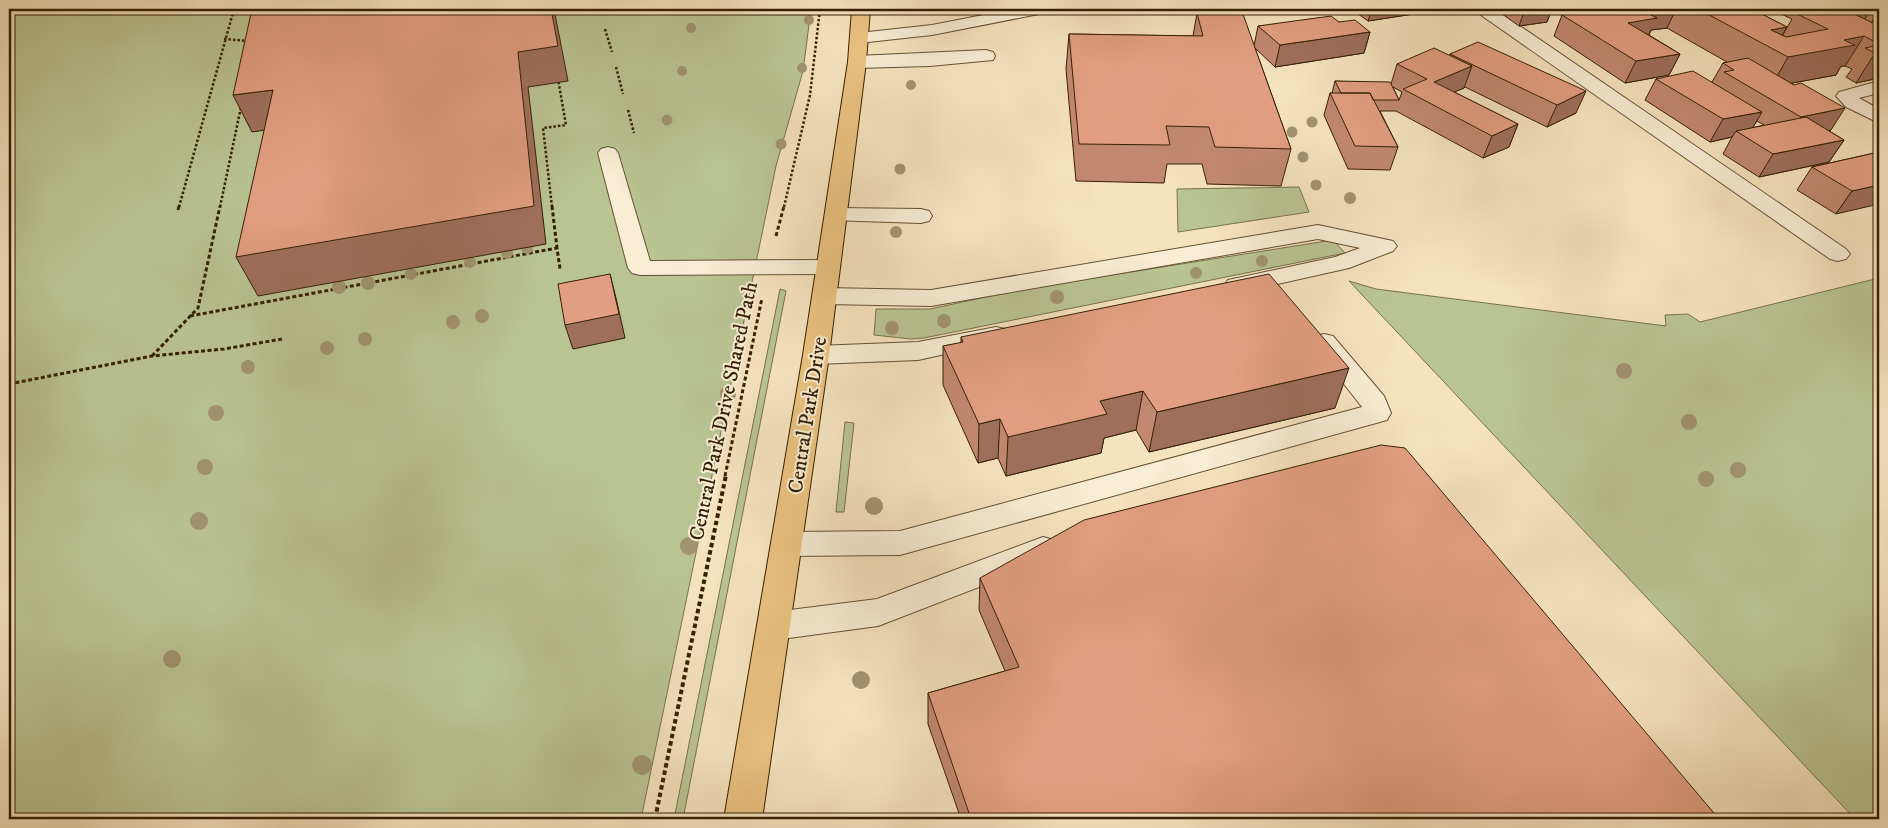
<svg xmlns="http://www.w3.org/2000/svg" width="1888" height="828" viewBox="0 0 1888 828" font-family="'IM FELL DW Pica',serif">
	<style>
		.green { fill: #bac493; stroke: #78724c }
		.lines { fill: none; stroke-linecap: round; stroke-linejoin: round }
		.minor-casing { stroke: #655132; stroke-width: 2 }
		.major-casing { stroke: #352004; stroke-width: 2 }
		.path-far2 { stroke: #352004; stroke-width: 2.5; stroke-dasharray: 2.5 2; stroke-linecap: butt }
		.path-far1 { stroke: #352004; stroke-width: 3; stroke-dasharray: 4 2.5; stroke-linecap: butt }
		.path { stroke: #352004; stroke-width: 4; stroke-dasharray: 4.5 3; stroke-linecap: butt }
		.minor { fill: #f8edd5; fill-rule: evenodd }
		.major { fill: #eac27f; fill-rule: evenodd }
		.tree { fill: #a1936f }
		.wall { fill: #c28870; stroke: #352004; fill-rule: evenodd }
		.shaded-wall { fill: #9e6f5b; stroke: #352004 }
		.building { fill: #e29e82; stroke: #352004 }
		.labels { text-anchor: middle; stroke-width: 4; stroke-linejoin: round; paint-order: stroke }
		.street-label { font-size: 21px; fill: #352004; stroke: #f8edd5 }
	</style>
	<rect width="100%" height="100%" fill="#f5e3be"/>
	<filter id="stains"><feTurbulence type="fractalNoise" baseFrequency=".004" numOctaves="4"/><feColorMatrix values="0 0 0 0 .2 0 0 0 0 .09 0 0 0 0 .02 0 0 0 .5 -.17"/></filter>
	<radialGradient id="worn" r=".72"><stop offset=".6" stop-color="#630" stop-opacity="0"/><stop offset="1" stop-color="#630" stop-opacity=".3"/></radialGradient>
	<path class="green" d="M 9,9 L 811,9 L 803,71 L 776,166 L 641,819 L 9,819 Z
		M 1299,187 L 1309,212 L 1178,232 L 1177,189 Z
		M 1333,240 L 1345,253 L 924,338 L 911,339 L 874,335 L 876,309 L 930,309 L 1023,289 Z
		M 1879,278 L 1879,819 L 1855,819 L 1349,281 L 1376,289 L 1666,326 L 1665,315 L 1688,314 L 1700,322 Z
		M 780,289 L 786,291 L 683,819 L 674,819 Z
		M 845,422 L 854,423 L 844,512 L 836,512 Z"/>
	<g class="lines">
		<g class="minor-casing">
			<path id="minor" d="M 1014,9 L 1048,9 L 1045,13 L 1039,14 L 932,35 L 859,43 L 853,42 L 850,38 L 853,34 L 859,33 L 932,25 Z
				M 1476,9 L 1495,9 L 1846,249 L 1850,254 L 1846,259 L 1838,261 L 1830,259 L 1478,13 Z
				M 986,50 L 993,52 L 995,56 L 993,60 L 930,66 L 857,68 L 850,66 L 848,62 L 850,58 L 857,56 Z
				M 1879,81 L 1879,93 L 1859,98 L 1879,109 L 1879,123 L 1846,107 L 1836,96 L 1839,92 Z
				M 608,147 L 615,149 L 618,153 L 650,261 L 828,260 L 836,262 L 840,267 L 836,272 L 828,274 L 640,275 L 632,273 L 628,268 L 598,153 L 601,149 Z
				M 836,208 L 921,209 L 929,211 L 932,216 L 929,221 L 921,223 L 828,220 L 825,215 L 828,210 Z
				M 1318,225 L 1393,241 L 1397,246 L 1393,251 L 1349,268 L 1237,293 L 1228,290 L 1225,285 L 1228,280 L 1335,257 L 1360,248 L 1318,239 L 931,306 L 825,304 L 816,301 L 813,296 L 816,291 L 825,288 L 931,290 Z
				M 996,327 L 1005,329 L 1009,335 L 1005,341 L 918,360 L 816,364 L 807,361 L 803,355 L 807,349 L 816,346 L 918,342 Z
				M 1324,334 L 1333,336 L 1384,396 L 1391,413 L 1387,420 L 900,555 L 786,556 L 775,553 L 771,544 L 775,535 L 786,532 L 900,531 L 1362,407 L 1311,342 L 1315,336 Z
				M 1043,537 L 1054,540 L 1058,549 L 1054,558 L 878,626 L 774,640 L 762,636 L 758,626 L 762,616 L 774,612 L 877,599 Z"/>
		</g>
		<g class="major-casing">
			<path id="major" d="M 852,9 L 870,9 L 866,62 L 829,355 L 762,819 L 724,819 L 803,355 L 848,62 Z"/>
		</g>
		<path class="path-far2" d="M 234,9 L 254,9
			M 600,9 L 602,15
			M 605,29 L 612,52
			M 224,39 L 249,41
			M 616,67 L 623,94
			M 628,110 L 634,133
			M 179,207 L 234,9
			M 220,207 L 241,107
			M 552,207 L 543,128 L 566,125 L 558,79
			M 784,207 L 810,95 L 820,9"/>
		<path class="path-far1" d="M 552,206 L 557,248
			M 178,210 L 179,206
			M 776,236 L 784,206
			M 190,316 L 557,248 L 560,269
			M 152,356 L 198,308 L 220,206
			M 9,384 L 152,356 L 224,349 L 282,339
			M 725,476 L 762,298"/>
		<path class="path" d="M 655,819 L 726,475"/>
		<use href="#minor" class="minor"/>
		<use href="#major" class="major"/>
	</g>
	<g class="tree">
		<circle cx="809" cy="20" r="5"/>
		<circle cx="691" cy="28" r="5"/>
		<circle cx="802" cy="68" r="5"/>
		<circle cx="682" cy="71" r="5"/>
		<circle cx="911" cy="85" r="5"/>
		<circle cx="667" cy="120" r="5.5"/>
		<circle cx="1312" cy="122" r="5.5"/>
		<circle cx="1292" cy="132" r="5.5"/>
		<circle cx="781" cy="144" r="5.5"/>
		<circle cx="1303" cy="157" r="5.5"/>
		<circle cx="900" cy="169" r="5.5"/>
		<circle cx="1316" cy="185" r="5.5"/>
		<circle cx="1350" cy="198" r="6"/>
		<circle cx="896" cy="232" r="6"/>
		<circle cx="527" cy="248" r="6"/>
		<circle cx="507" cy="253" r="6"/>
		<circle cx="1262" cy="261" r="6"/>
		<circle cx="470" cy="262" r="6"/>
		<circle cx="1196" cy="273" r="6"/>
		<circle cx="411" cy="274" r="6"/>
		<circle cx="368" cy="283" r="7"/>
		<circle cx="339" cy="287" r="7"/>
		<circle cx="1057" cy="297" r="7"/>
		<circle cx="482" cy="316" r="7"/>
		<circle cx="944" cy="321" r="7"/>
		<circle cx="453" cy="322" r="7"/>
		<circle cx="892" cy="328" r="7"/>
		<circle cx="365" cy="339" r="7"/>
		<circle cx="327" cy="348" r="7"/>
		<circle cx="248" cy="367" r="7"/>
		<circle cx="1624" cy="371" r="8"/>
		<circle cx="728" cy="394" r="8"/>
		<circle cx="216" cy="413" r="8"/>
		<circle cx="1689" cy="422" r="8"/>
		<circle cx="205" cy="467" r="8"/>
		<circle cx="1738" cy="470" r="8"/>
		<circle cx="1706" cy="479" r="8"/>
		<circle cx="874" cy="506" r="9"/>
		<circle cx="199" cy="521" r="9"/>
		<circle cx="689" cy="546" r="9"/>
		<circle cx="172" cy="659" r="9"/>
		<circle cx="861" cy="680" r="9"/>
		<circle cx="642" cy="765" r="10"/>
	</g>
	<path class="wall" d="M 1351,9 L 1446,9 L 1368,21 Z
		M 1495,9 L 1552,9 L 1547,22 L 1519,26 Z
		M 1599,9 L 1752,9 L 1787,27 L 1782,36 L 1792,19 L 1779,13 L 1781,9 L 1879,9 L 1879,78 L 1856,83 L 1846,77 L 1852,69 L 1845,66 L 1841,66 L 1836,75 L 1792,83 L 1831,130 L 1829,131 L 1844,140 L 1829,162 L 1759,177 L 1723,154 L 1732,137 L 1710,142 L 1645,100 L 1656,79 L 1712,82 L 1723,63 L 1727,62 L 1667,28 L 1651,30 L 1649,35 L 1680,54 L 1669,75 L 1625,83 L 1554,36 L 1562,15 ZM 1757,121 L 1764,125 L 1752,128 Z
		M 1197,13 L 1254,46 L 1258,26 L 1339,22 L 1370,32 L 1364,53 L 1275,67 L 1255,48 L 1291,149 L 1281,186 L 1207,184 L 1202,164 L 1167,164 L 1164,183 L 1076,181 L 1066,69 L 1069,34 L 1193,36 Z
		M 1450,54 L 1576,113 L 1547,127 L 1465,87 L 1464,88 L 1454,92 L 1518,124 L 1509,147 L 1483,158 L 1396,111 L 1380,111 L 1398,147 L 1390,170 L 1348,169 L 1324,115 L 1330,93 L 1332,93 L 1335,81 L 1391,84 L 1397,64 L 1449,56 ZM 1393,87 L 1402,92 L 1399,100 Z
		M 1879,152 L 1836,214 L 1797,190 L 1812,167 Z
		M 961,337 L 1335,408 L 1149,452 L 1136,430 L 1104,438 L 1101,453 L 1006,476 L 998,458 L 978,463 L 943,385 L 943,346 L 961,343 Z
		M 980,578 L 1719,819 L 961,819 L 928,724 L 928,693 L 1005,671 L 979,610 Z"/>
	<path class="shaded-wall" d="M 551,9 L 554,9 L 568,81 L 528,87 L 546,244 L 258,296 L 236,257 Z
		M 985,9 L 1006,9 L 985,12 Z
		M 1372,9 L 1446,9 L 1368,21 Z
		M 1525,9 L 1552,9 L 1547,22 L 1519,26 Z
		M 1656,9 L 1676,9 L 1667,28 L 1651,30 L 1647,39 L 1628,23 L 1651,11 L 1655,10 Z
		M 1831,9 L 1871,9 L 1861,25 Z
		M 1879,10 L 1879,12 L 1870,28 L 1868,28 Z
		M 1787,27 L 1774,50 L 1771,30 Z
		M 1370,32 L 1364,53 L 1275,67 L 1280,45 Z
		M 1864,36 L 1845,66 L 1841,66 L 1836,75 L 1771,87 L 1788,57 L 1844,40 Z
		M 1879,52 L 1879,78 L 1856,83 L 1875,53 Z
		M 1680,54 L 1669,75 L 1625,83 L 1636,61 Z
		M 1472,66 L 1464,88 L 1429,103 L 1434,82 Z
		M 273,90 L 291,126 L 252,132 L 233,95 Z
		M 1586,91 L 1576,113 L 1547,127 L 1557,105 Z
		M 1845,108 L 1831,130 L 1787,139 L 1801,117 Z
		M 1762,112 L 1749,134 L 1736,131 L 1732,137 L 1710,142 L 1723,119 Z
		M 1518,124 L 1509,147 L 1483,158 L 1492,136 Z
		M 1844,140 L 1829,162 L 1759,177 L 1773,154 Z
		M 1879,185 L 1879,204 L 1836,214 L 1852,191 Z
		M 610,274 L 616,298 L 625,338 L 573,349 L 565,325 Z
		M 1349,368 L 1335,408 L 1149,452 L 1157,412 Z
		M 1143,391 L 1136,430 L 1104,438 L 1101,453 L 1006,476 L 1008,437 L 1100,401 Z
		M 1000,419 L 998,458 L 978,463 L 979,424 Z"/>
	<path class="building" d="M 252,9 L 551,9 L 558,46 L 518,52 L 534,206 L 236,257 L 273,90 L 233,95 Z
		M 1599,9 L 1652,9 L 1655,10 L 1651,11 L 1656,14 L 1651,15 L 1657,18 L 1628,23 L 1680,54 L 1636,61 L 1562,15 Z
		M 1698,9 L 1752,9 L 1787,27 L 1771,30 L 1786,37 L 1828,29 L 1795,13 L 1818,9 L 1844,9 L 1879,26 L 1879,44 L 1864,36 L 1844,40 L 1855,45 L 1788,57 Z
		M 1197,13 L 1243,14 L 1291,149 L 1215,147 L 1209,127 L 1166,126 L 1170,145 L 1079,144 L 1069,34 L 1203,36 Z
		M 1331,16 L 1339,22 L 1355,20 L 1370,32 L 1280,45 L 1258,26 Z
		M 1478,42 L 1586,91 L 1557,105 L 1450,54 Z
		M 1879,45 L 1879,52 L 1875,53 L 1865,48 Z
		M 1434,48 L 1472,66 L 1434,82 L 1518,124 L 1492,136 L 1403,89 L 1427,79 L 1397,64 Z
		M 1748,58 L 1794,85 L 1801,83 L 1845,108 L 1801,117 L 1724,72 L 1734,70 L 1723,63 Z
		M 1693,71 L 1762,112 L 1723,119 L 1656,79 Z
		M 1335,81 L 1390,82 L 1399,100 L 1373,100 L 1370,93 L 1341,93 Z
		M 1330,93 L 1370,93 L 1398,147 L 1355,146 Z
		M 1806,117 L 1844,140 L 1773,154 L 1736,131 Z
		M 1879,152 L 1879,185 L 1852,191 L 1812,167 Z
		M 610,274 L 619,314 L 565,325 L 558,284 Z
		M 1269,274 L 1349,368 L 1157,412 L 1143,391 L 1100,401 L 1107,414 L 1008,437 L 1000,419 L 979,424 L 943,346 L 963,342 L 961,337 Z
		M 1381,445 L 1405,448 L 1719,819 L 971,819 L 928,693 L 1019,667 L 980,578 L 1084,520 Z"/>
	<g class="labels">
		<g class="street-label">
			<text transform="translate(723 411) rotate(-78)" y="7">Central Park Drive Shared Path</text>
			<text transform="translate(807 415) rotate(-81)" y="7">Central Park Drive</text>
		</g>
	</g>
	<rect width="1888" height="828" fill="none" stroke="#f5e3be" stroke-width="30"/>
	<rect x="10" y="10" width="1868" height="808" fill="none" stroke="#352004" stroke-width="2.5"/>
	<rect x="15" y="15" width="1858" height="798" fill="none" stroke="#352004"/>
	<rect width="100%" height="100%" filter="url(#stains)"/>
	<rect width="100%" height="100%" fill="url(#worn)"/>
</svg>
